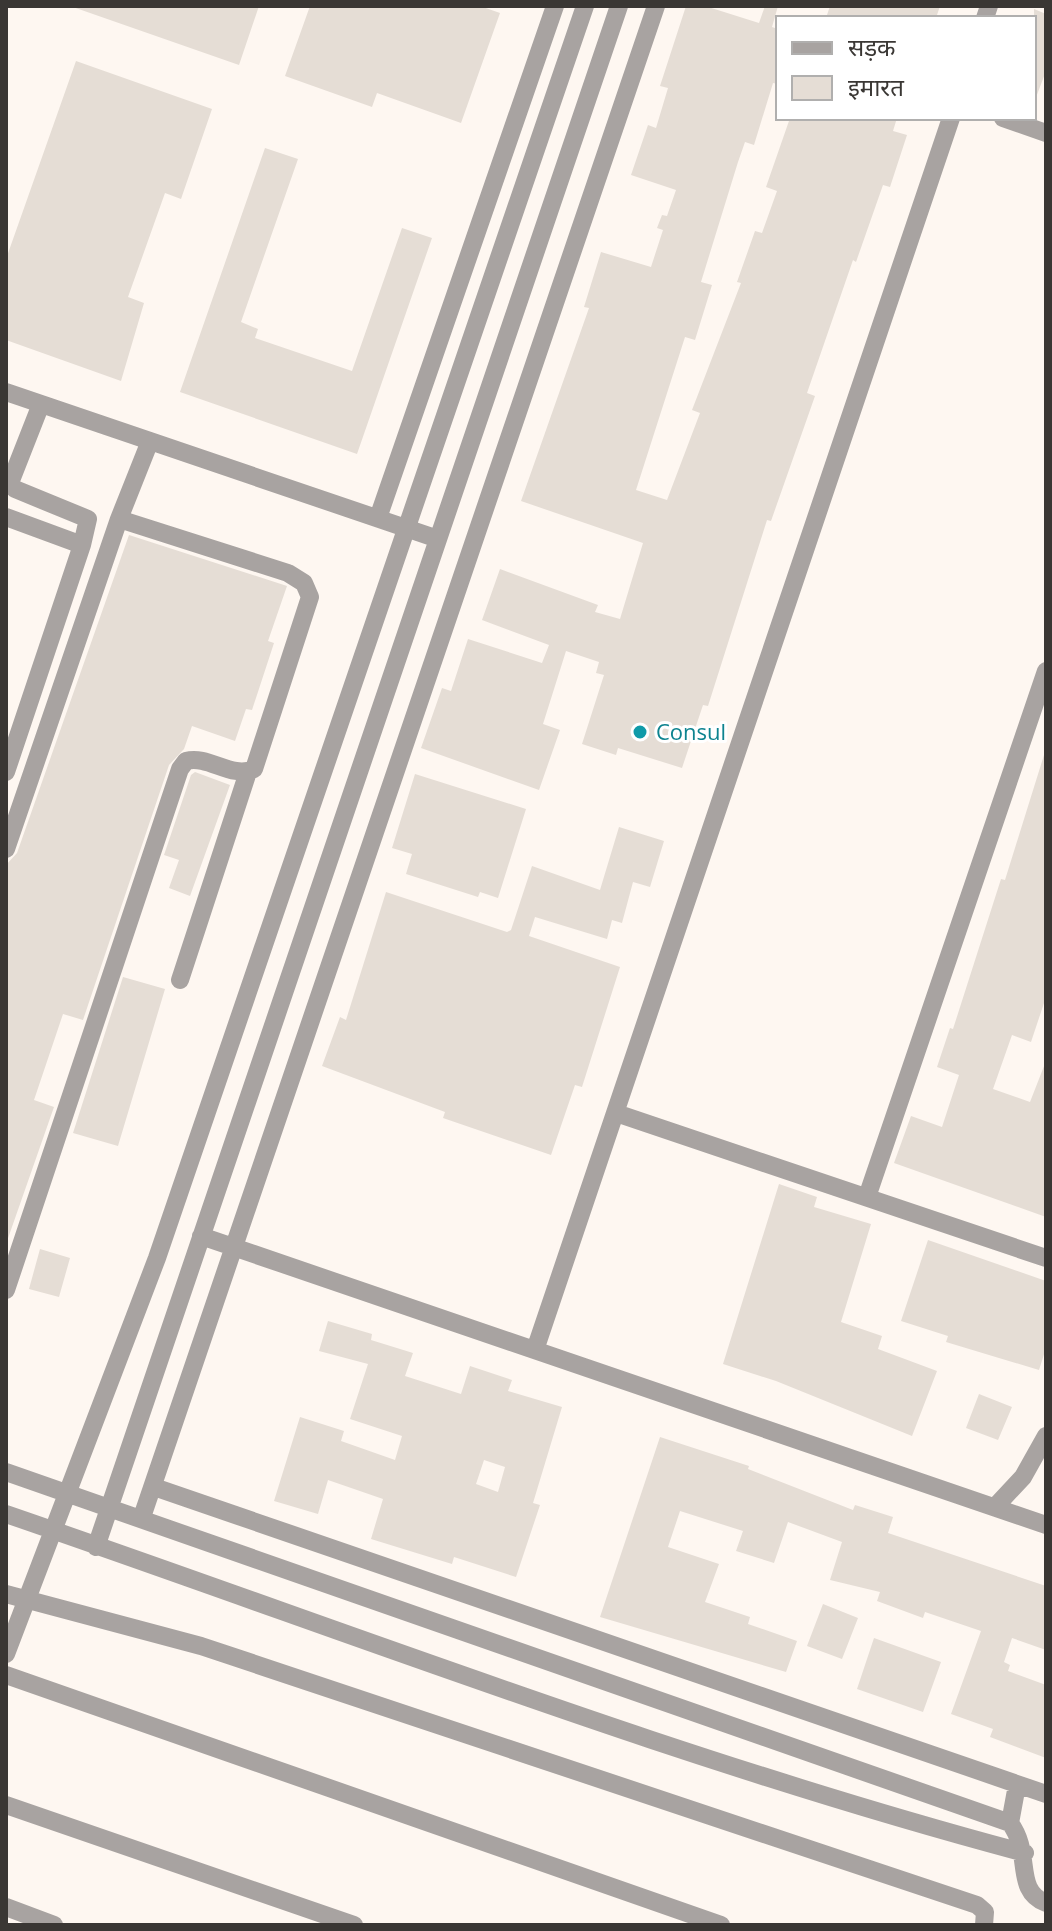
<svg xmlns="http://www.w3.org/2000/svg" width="1052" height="1931" viewBox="0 0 1052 1931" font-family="'Open Sans','Noto Sans Devanagari',sans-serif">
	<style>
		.building { fill: #e5ddd5; fill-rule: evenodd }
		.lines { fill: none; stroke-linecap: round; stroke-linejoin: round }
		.minor { stroke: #a8a3a1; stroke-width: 18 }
		.culture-dot { fill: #0f9aa8; stroke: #fff; stroke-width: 3 }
		.labels { text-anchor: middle; stroke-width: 6; stroke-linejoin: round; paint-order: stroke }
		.culture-label { font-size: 22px; fill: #0d838f; stroke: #fff; text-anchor: start }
	</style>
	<rect width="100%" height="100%" fill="#fef7f1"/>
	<path class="building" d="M 70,6 L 259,6 L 239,65 Z
		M 310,6 L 480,6 L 500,13 L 461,123 L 377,93 L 372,107 L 285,76 Z
		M 686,6 L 705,6 L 759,23 L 765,6 L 778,6 L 772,27 L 778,29 L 778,84 L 773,83 L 754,145 L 745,142 L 738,162 L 701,282 L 712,285 L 695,340 L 685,337 L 636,490 L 667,500 L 700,413 L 692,410 L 741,283 L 737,282 L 755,231 L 762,233 L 777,191 L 766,187 L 790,118 L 897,118 L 893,131 L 907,135 L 890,187 L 883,185 L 856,262 L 853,260 L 807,393 L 815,396 L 771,521 L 767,520 L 708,706 L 703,705 L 682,768 L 618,748 L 616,755 L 582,744 L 604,675 L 596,673 L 599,662 L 566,651 L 543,724 L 560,730 L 539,790 L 421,748 L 442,688 L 451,691 L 468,639 L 542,663 L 549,645 L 482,620 L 500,569 L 598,605 L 595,612 L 620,619 L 643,543 L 521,501 L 589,308 L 584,307 L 601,252 L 651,267 L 663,230 L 657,228 L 662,215 L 667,216 L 676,190 L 631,175 L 648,125 L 656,128 L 668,88 L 660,86 Z
		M 830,6 L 940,6 L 936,18 L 826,18 Z
		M 1034,9 L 1046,14 L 1046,71 L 1035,100 Z
		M 76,61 L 212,109 L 181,199 L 165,193 L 128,297 L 144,303 L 121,381 L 6,340 L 6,259 Z
		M 265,148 L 298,159 L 241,322 L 258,329 L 255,338 L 352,371 L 402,228 L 432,238 L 357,454 L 180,392 Z
		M 129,535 L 287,586 L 268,641 L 274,643 L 252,710 L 246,709 L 235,741 L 192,726 L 184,749 L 169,765 L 83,1020 L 63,1014 L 34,1100 L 54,1107 L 6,1244 L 6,865 L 17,853 Z
		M 1044,755 L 1046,997 L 1031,1042 L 1012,1035 L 993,1089 L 1030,1102 L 1046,1061 L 1046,1217 L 894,1163 L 911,1116 L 942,1127 L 959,1075 L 937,1067 L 950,1028 L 953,1029 L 1001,879 L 1005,880 Z
		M 195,772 L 230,785 L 190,896 L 169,888 L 179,860 L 164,855 L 191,775 Z
		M 415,774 L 526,809 L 498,898 L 480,892 L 478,897 L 406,874 L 412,854 L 392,848 Z
		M 619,827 L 664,841 L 650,887 L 633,882 L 622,923 L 612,920 L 607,939 L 535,917 L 529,936 L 620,967 L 582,1087 L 575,1085 L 551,1155 L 443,1118 L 445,1112 L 322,1066 L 340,1017 L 346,1020 L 386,892 L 507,932 L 511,930 L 532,866 L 600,890 Z
		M 123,977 L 165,989 L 118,1146 L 73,1133 Z
		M 779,1184 L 817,1197 L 814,1207 L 871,1224 L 841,1322 L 882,1336 L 878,1349 L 937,1371 L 912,1436 L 776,1381 L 723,1364 Z
		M 928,1240 L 1046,1281 L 1046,1348 L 1039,1370 L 946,1342 L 948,1336 L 901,1321 Z
		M 40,1249 L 70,1258 L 59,1297 L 29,1289 Z
		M 328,1321 L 372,1334 L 371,1340 L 413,1353 L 405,1376 L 461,1394 L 470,1366 L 512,1380 L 508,1391 L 562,1407 L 533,1503 L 540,1505 L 516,1577 L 454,1557 L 452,1564 L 371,1539 L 383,1499 L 328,1480 L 318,1514 L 274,1501 L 300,1417 L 344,1431 L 341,1441 L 395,1460 L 402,1436 L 350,1419 L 368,1364 L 319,1351 ZM 484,1460 L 505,1467 L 498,1492 L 476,1484 Z
		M 979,1394 L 1012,1407 L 998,1440 L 966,1428 Z
		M 660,1437 L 749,1466 L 748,1469 L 853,1510 L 855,1505 L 893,1517 L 888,1533 L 1046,1586 L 1046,1650 L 1012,1638 L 1004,1662 L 1010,1665 L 1008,1671 L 1046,1685 L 1046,1758 L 990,1737 L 993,1729 L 951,1714 L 981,1631 L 925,1612 L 923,1618 L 877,1601 L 880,1592 L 830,1580 L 842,1542 L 788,1522 L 774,1563 L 736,1551 L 743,1531 L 680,1511 L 668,1547 L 719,1564 L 705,1602 L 750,1617 L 748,1624 L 797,1641 L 786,1672 L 600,1617 Z
		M 823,1604 L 858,1618 L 842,1659 L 807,1646 Z
		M 874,1638 L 941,1662 L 923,1712 L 857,1689 Z"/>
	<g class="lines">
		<path class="minor" d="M 985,18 L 989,6
			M 1003,118 L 1046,133
			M 6,392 L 438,539
			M 41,404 L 10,483 L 15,489 L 88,519 L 82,545
			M 6,517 L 82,545 L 6,772
			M 378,518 L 555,6
			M 6,849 L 119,519
			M 180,980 L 248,772
			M 616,1113 L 1046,1258
			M 867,1197 L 1046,671
			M 201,1236 L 1046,1525
			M 6,1290 L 180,769 L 186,761 C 209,755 231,779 254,769 L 310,597 L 304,583 L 288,573 L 119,519 L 150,441
			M 535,1350 L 951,118
			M 6,1472 L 1010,1823 C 1033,1854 1013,1890 1046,1903
			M 154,1487 L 1046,1794
			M 995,1507 L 1023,1477 L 1046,1436
			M 6,1514 C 344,1630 679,1761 1025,1853
			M 142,1517 L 656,6
			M 96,1547 L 619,6
			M 6,1594 L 201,1646 L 977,1905 L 985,1912 L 984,1925
			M 6,1654 L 157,1258 L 585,6
			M 6,1675 L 721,1925
			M 6,1805 L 354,1925
			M 1010,1823 L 1017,1785
			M 6,1907 L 54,1925"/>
	</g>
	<circle class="culture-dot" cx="640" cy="732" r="8"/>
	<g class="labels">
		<g class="culture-label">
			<text x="656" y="740">Consul</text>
		</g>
	</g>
	<rect width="1052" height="1931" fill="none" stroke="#3a3734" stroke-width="16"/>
	<rect x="776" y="16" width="260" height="104" fill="#ffffff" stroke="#b0afae" stroke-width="2"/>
	<rect x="792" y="42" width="40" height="12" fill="#a8a3a1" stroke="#b0afae" stroke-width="2"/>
	<text x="848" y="56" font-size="24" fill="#3a3734">सड़क</text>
	<rect x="792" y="76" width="40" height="24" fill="#e5ddd5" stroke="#b0afae" stroke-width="2"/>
	<text x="848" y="96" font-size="24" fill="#3a3734">इमारत</text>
</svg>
